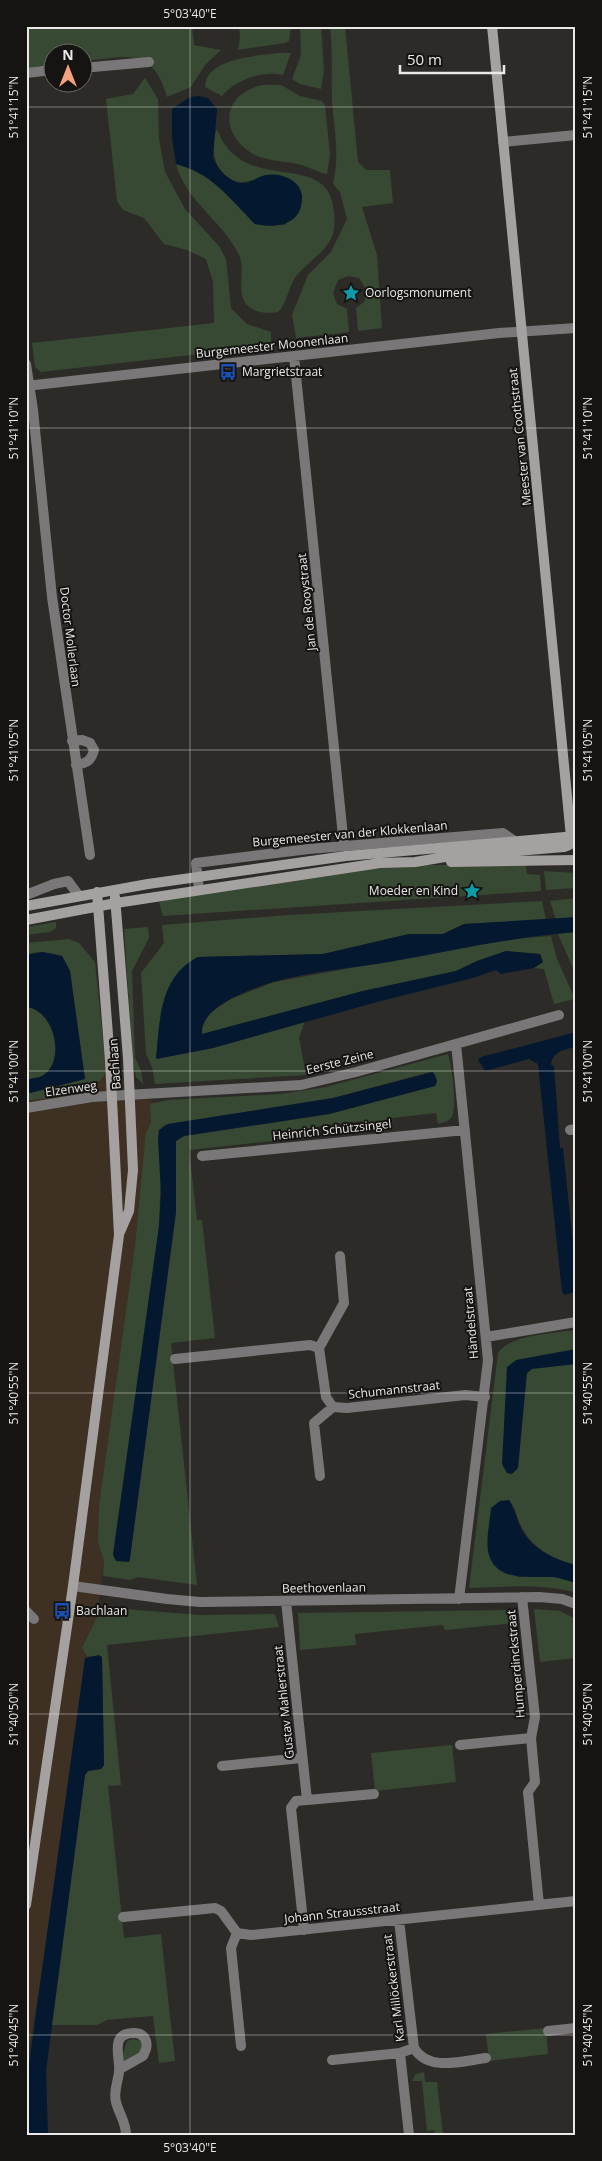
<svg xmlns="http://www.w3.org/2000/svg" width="602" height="2161" viewBox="0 0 602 2161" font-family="'Open Sans',sans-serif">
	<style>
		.industrial { fill: #3e3023 }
		.green { fill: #374932; fill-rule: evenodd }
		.water { fill: #041930 }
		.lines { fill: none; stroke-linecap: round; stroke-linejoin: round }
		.street { stroke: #797777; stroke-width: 10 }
		.secondary { stroke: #a5a1a1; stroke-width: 10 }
		.ticks { fill: none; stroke: #ebe9e7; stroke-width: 1; stroke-opacity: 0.45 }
		.labels { text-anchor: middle; stroke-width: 4; stroke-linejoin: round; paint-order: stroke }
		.poi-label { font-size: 12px; fill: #ebe9e7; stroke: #151412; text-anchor: start }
		.street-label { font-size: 12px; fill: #ebe9e7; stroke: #151412 }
		.neatline { fill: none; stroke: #ebe9e7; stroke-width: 2 }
		.ticks-label { font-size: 12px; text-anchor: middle; fill: #ebe9e7 }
	</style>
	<rect width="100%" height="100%" fill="#2d2b28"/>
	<path class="industrial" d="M 100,1061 L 164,1110 L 148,1218 L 93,1647 L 29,2051 L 26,2135 L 26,1075 Z"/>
	<path class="green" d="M 26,26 L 192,26 L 194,45 L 221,50 L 205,65 L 191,87 L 167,97 C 152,45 127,57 83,61 L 82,52 L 52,52 L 52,65 L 26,68 Z
		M 239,26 L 291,26 L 289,41 L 285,43 L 238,50 L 240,37 Z
		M 300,26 L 321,26 L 324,71 L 321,89 L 300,84 L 292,79 L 301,55 Z
		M 330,26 L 345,26 L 358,162 L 366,170 L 390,170 L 393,203 L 362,207 L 377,255 L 382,328 L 358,331 L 356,308 L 364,302 L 367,291 L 359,278 L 348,276 L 338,280 L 333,293 L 337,304 L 347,309 L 349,332 L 296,338 L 292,315 L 308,275 L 331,252 L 347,219 L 340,192 L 333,184 C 340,153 334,131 332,100 C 331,75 333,51 330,26 Z
		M 277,53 L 291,53 L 283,75 C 262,70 235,80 222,96 L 205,87 C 206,58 256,56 277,53 Z
		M 145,78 L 158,99 L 159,139 L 165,172 L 185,209 L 219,246 L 226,259 L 231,308 L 247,324 L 271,332 L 271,350 L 226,351 L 41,372 L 35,367 L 32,343 L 214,323 L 213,282 L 206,259 L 187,250 L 164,244 L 144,218 L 123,210 L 117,201 L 106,99 L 133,94 Z
		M 281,85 L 300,96 L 322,101 L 325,105 L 330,155 L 327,174 C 320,173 313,169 305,166 C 287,160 263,163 247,150 C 220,129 224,96 258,86 C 265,84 274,85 281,85 Z
		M 217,129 C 243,199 329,146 334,212 C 335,222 335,233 329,242 C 321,255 307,263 297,275 C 288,286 288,302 278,312 C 267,314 254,313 246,304 C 236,291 246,270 239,255 C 223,221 186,202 176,164 C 212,173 230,199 255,224 L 285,225 L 300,208 L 302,195 L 252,180 C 220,191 207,154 217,129 Z
		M 399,865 L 526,865 L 527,874 L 540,875 L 541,891 L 163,916 L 159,902 L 179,897 Z
		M 544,871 L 576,873 L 576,888 L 546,890 Z
		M 576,898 L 576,917 L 556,920 L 550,901 Z
		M 542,901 L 546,920 L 464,924 L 443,934 L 409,934 L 323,954 L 198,957 C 159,978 160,1020 156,1059 L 213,1048 L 305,1021 L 299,1038 L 306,1075 L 155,1084 L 152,1067 L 146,1054 L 141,973 L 164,943 L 162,925 L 288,915 Z
		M 56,922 L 56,928 L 50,932 L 26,935 L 26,927 Z
		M 148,927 L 149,938 L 132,971 L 135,1057 L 141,1071 L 143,1084 L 136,1077 L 133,1064 L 124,929 Z
		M 576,932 L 576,975 L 558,934 Z
		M 551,936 L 557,959 L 575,999 L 554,1004 L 544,969 L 534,968 L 543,962 L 540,954 L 506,951 L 477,961 L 456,971 L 363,991 L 202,1034 L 201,1025 L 208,1014 L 231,999 L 274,982 L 512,939 Z
		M 69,939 L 79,943 L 95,962 L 106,1069 C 102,1095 49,1097 26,1101 L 26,1094 L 85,1079 L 70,972 L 62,956 C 50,953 38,950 26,955 L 26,943 Z
		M 26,1007 C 53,1009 66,1057 45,1074 C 41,1078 32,1078 26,1080 Z
		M 448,1054 C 452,1067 457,1104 452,1117 L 448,1121 L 438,1124 L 436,1113 L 392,1118 L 393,1129 L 367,1131 L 366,1128 L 363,1128 L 362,1121 L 318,1126 L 318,1136 L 189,1150 L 197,1220 L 202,1220 L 215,1338 L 171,1343 L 197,1585 L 138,1577 L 130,1580 L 103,1576 L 104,1561 L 98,1542 L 99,1506 L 135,1246 L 146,1132 L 151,1123 L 150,1104 L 168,1100 L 280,1094 L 326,1087 ZM 430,1072 L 435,1074 L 437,1081 L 435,1086 L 329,1114 L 184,1136 L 176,1141 L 176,1212 L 130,1558 L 129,1562 L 113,1555 L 159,1226 L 161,1171 L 158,1134 L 163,1126 L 168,1124 L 333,1098 Z
		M 576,1330 L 576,1565 C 543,1557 522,1540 514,1506 L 517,1577 L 556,1577 L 576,1583 L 576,1593 C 541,1583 504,1587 469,1588 L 498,1353 C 508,1335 555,1333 576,1330 Z
		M 99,1607 L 200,1615 L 275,1614 L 279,1627 L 107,1645 L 121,1785 L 108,1786 L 124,1938 L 161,1934 L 175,2061 L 159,2063 L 153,2016 L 107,2020 L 97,2025 L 51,2025 L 85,1775 L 88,1771 L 101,1769 L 104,1765 L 102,1657 L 87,1656 L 82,1648 L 98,1615 Z
		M 534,1609 L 560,1611 L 576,1619 L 576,1658 L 540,1662 Z
		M 511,1610 L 515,1614 L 515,1623 L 445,1630 L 443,1625 L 355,1634 L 356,1645 L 300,1650 L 298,1613 Z
		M 452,1745 L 456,1782 L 375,1791 L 371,1753 Z
		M 546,2028 L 548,2054 L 489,2061 L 486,2034 Z
		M 133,2039 L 141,2041 L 143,2049 L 140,2053 L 123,2063 L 121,2060 L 127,2041 Z
		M 424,2072 L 425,2082 L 437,2082 L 443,2135 L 435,2135 L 434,2130 L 427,2131 L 422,2081 L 412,2081 L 416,2074 Z"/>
	<path class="water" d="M 198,96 L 208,98 L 217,109 L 213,157 C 217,169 231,184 244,183 C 252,182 259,176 266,175 C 280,172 301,180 302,196 C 303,225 277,229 255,224 C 230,199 212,173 176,164 L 172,138 L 172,109 L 190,97 Z
		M 576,917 L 576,932 C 513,937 451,951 389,962 C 352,968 308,972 273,982 C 251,989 200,1006 202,1034 L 363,991 L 456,971 L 477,961 L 506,951 L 540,954 L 543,962 L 534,968 L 501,974 L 496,970 L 473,978 L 377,1002 L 213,1048 L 156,1059 C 160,1020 159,977 198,957 L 323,954 L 409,934 L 443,934 L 464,924 Z
		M 42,952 L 62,956 L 70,971 L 85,1079 L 26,1094 L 26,1080 C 32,1078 41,1078 45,1074 C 66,1057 53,1009 26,1007 L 26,955 Z
		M 576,1032 L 576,1047 C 563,1050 553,1051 551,1065 L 554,1066 L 560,1148 L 563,1148 L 576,1273 L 575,1292 L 565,1295 L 562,1292 L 538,1064 L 529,1059 L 485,1071 L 478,1060 L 481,1057 Z
		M 433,1072 L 437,1081 L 435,1086 L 329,1114 L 184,1136 L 176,1141 L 176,1212 L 130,1558 L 129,1562 L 116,1561 L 113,1555 L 159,1226 L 161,1192 L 158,1140 L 159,1130 L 168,1124 L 333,1098 Z
		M 576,1349 L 576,1364 L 532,1369 L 527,1373 L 518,1468 L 512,1474 L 507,1473 L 502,1464 L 507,1367 L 516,1360 Z
		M 509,1500 C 514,1507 515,1513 518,1521 C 527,1547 552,1559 576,1565 L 576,1583 C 568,1581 561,1578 553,1577 C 530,1576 494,1583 488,1551 C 486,1538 490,1521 491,1508 L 500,1501 Z
		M 99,1655 L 102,1657 L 104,1765 L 101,1769 L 88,1771 L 85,1775 L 46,2071 L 48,2135 L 26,2135 L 26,2086 L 85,1658 Z"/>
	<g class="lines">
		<path class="street" d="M 82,68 L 149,62
			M 26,73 L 52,70
			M 503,142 L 576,135
			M 294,356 L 344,846
			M 26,364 L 33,410 L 52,597 L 90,855
			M 26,386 L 499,333 L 576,328
			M 72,741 L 82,740 L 90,743 L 94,750 C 91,761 87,763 76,765
			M 199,890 L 196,863 L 309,849 L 503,833 L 516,842 L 517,846
			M 26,895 L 54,884 L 68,881 L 79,896
			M 456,1044 L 488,1360 L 459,1599
			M 26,1108 L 92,1097 L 301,1085 L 356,1072 L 559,1015
			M 570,1130 L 576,1129
			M 202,1156 L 465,1130
			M 486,1337 L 576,1322
			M 319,1348 L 326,1397 L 333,1407 L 347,1408 L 465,1395 L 485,1397
			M 319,1348 L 344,1303 L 340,1256
			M 175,1359 L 310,1345 L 319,1348
			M 320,1476 L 314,1423 L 333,1407
			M 73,1586 L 167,1599 L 200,1602 L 539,1597 L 562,1599 L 576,1604
			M 522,1597 L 535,1717 L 531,1738 L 535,1782 L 528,1792 L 539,1905
			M 286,1601 L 307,1800
			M 26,1611 L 34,1619
			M 460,1745 L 531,1738
			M 222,1766 L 302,1758
			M 123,1917 L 215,1908 L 221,1911 L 237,1933 L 251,1935 L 576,1901
			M 304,1930 L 291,1808 L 296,1801 L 374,1794
			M 237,1933 L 231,1948 L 241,2046
			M 548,2031 L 576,2028
			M 414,2048 C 428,2072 462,2061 486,2058
			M 400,2053 L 409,2135
			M 332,2060 L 400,2053 L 414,2048 L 399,1920
			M 120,2069 L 143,2056 C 143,2056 146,2049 146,2049 C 148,2041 144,2033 135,2033 C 108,2032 121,2058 119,2072 C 118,2082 113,2092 116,2102 C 119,2114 126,2122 126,2135"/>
		<path class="secondary" d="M 492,26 L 571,837 L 576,845
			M 451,862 L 576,860
			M 115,897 L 128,1058 L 133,1170 L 129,1211 L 120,1232
			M 26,906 L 148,884 L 346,856 L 576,836
			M 26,920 L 116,903 L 380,863 L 415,862 L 445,857 L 564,847 L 569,845 L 571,837
			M 26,1905 L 73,1586 L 119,1235 L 110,1061 L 97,892"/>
	</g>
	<path class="ticks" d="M 190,26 L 190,2135M 26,107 L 576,107M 26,428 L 576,428M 26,750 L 576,750M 26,1071 L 576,1071M 26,1393 L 576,1393M 26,1714 L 576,1714M 26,2035 L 576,2035"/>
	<defs>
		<g id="sight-bare" transform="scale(1.35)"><path d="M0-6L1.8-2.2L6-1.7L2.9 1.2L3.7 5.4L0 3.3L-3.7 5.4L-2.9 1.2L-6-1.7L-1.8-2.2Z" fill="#0f9aa8" stroke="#151412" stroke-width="2.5" paint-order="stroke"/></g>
		<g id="bus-bare" transform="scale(1.35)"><path d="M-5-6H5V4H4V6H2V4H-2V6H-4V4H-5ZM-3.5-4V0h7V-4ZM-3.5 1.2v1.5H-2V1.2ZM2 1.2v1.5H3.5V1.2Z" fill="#1a4fb4" stroke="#151412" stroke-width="2.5" paint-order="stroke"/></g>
	</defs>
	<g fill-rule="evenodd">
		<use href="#sight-bare" x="351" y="293"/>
		<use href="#bus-bare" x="228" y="372"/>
		<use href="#sight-bare" x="472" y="891"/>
		<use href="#bus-bare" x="62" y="1611"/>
	</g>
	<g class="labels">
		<g class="poi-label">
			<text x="365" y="297">Oorlogsmonument</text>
			<text x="242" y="376">Margrietstraat</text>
			<text x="458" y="895" text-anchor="end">Moeder en Kind</text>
			<text x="76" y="1615">Bachlaan</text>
		</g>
		<g class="street-label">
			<text transform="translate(272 346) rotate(-6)" y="4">Burgemeester Moonenlaan</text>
			<text transform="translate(520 437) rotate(-96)" y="4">Meester van Coothstraat</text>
			<text transform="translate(307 602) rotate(-96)" y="4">Jan de Rooystraat</text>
			<text transform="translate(70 637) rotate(83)" y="4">Doctor Mollerlaan</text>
			<text transform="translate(350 834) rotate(-5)" y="4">Burgemeester van der Klokkenlaan</text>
			<text transform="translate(340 1062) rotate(-14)" y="4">Eerste Zeine</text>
			<text transform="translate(115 1064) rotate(-94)" y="4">Bachlaan</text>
			<text transform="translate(71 1089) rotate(-8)" y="4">Elzenweg</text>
			<text transform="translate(332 1130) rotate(-6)" y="4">Heinrich Schützsingel</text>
			<text transform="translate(471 1323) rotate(-95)" y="4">Händelstraat</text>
			<text transform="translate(394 1390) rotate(-6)" y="4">Schumannstraat</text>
			<text transform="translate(324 1588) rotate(-1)" y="4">Beethovenlaan</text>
			<text transform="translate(516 1664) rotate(-95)" y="4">Humperdinckstraat</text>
			<text transform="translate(284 1702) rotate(-96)" y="4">Gustav Mahlerstraat</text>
			<text transform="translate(342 1913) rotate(-6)" y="4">Johann Straussstraat</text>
			<text transform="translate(394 1988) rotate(-97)" y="4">Karl Millöckerstraat</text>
		</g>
	</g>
	<rect width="602" height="2161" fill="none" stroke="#151412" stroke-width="55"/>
	<g transform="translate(68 68)"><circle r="24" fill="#151412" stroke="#6b6967"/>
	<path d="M0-4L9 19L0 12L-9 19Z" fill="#f2a07e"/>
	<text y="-8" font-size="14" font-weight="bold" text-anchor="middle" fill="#ebe9e7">N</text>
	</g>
	<path d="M400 65v8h104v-8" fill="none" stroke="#ebe9e7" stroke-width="2.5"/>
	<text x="407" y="65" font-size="15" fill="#ebe9e7" stroke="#151412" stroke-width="4" paint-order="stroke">50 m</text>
	<rect x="28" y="28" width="546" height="2106" class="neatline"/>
	<g class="ticks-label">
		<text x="190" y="18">5°03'40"E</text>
		<text transform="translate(14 107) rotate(-90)" y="4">51°41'15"N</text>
		<text transform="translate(588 107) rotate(-90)" y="4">51°41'15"N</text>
		<text transform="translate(14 428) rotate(-90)" y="4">51°41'10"N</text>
		<text transform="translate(588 428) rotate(-90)" y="4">51°41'10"N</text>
		<text transform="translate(14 750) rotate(-90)" y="4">51°41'05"N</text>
		<text transform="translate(588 750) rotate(-90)" y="4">51°41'05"N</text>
		<text transform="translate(14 1071) rotate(-90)" y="4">51°41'00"N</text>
		<text transform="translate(588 1071) rotate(-90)" y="4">51°41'00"N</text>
		<text transform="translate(14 1393) rotate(-90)" y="4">51°40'55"N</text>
		<text transform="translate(588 1393) rotate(-90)" y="4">51°40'55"N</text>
		<text transform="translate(14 1714) rotate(-90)" y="4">51°40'50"N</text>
		<text transform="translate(588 1714) rotate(-90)" y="4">51°40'50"N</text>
		<text transform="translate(14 2035) rotate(-90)" y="4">51°40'45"N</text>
		<text transform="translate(588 2035) rotate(-90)" y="4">51°40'45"N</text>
		<text x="190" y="2152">5°03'40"E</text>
	</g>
</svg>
